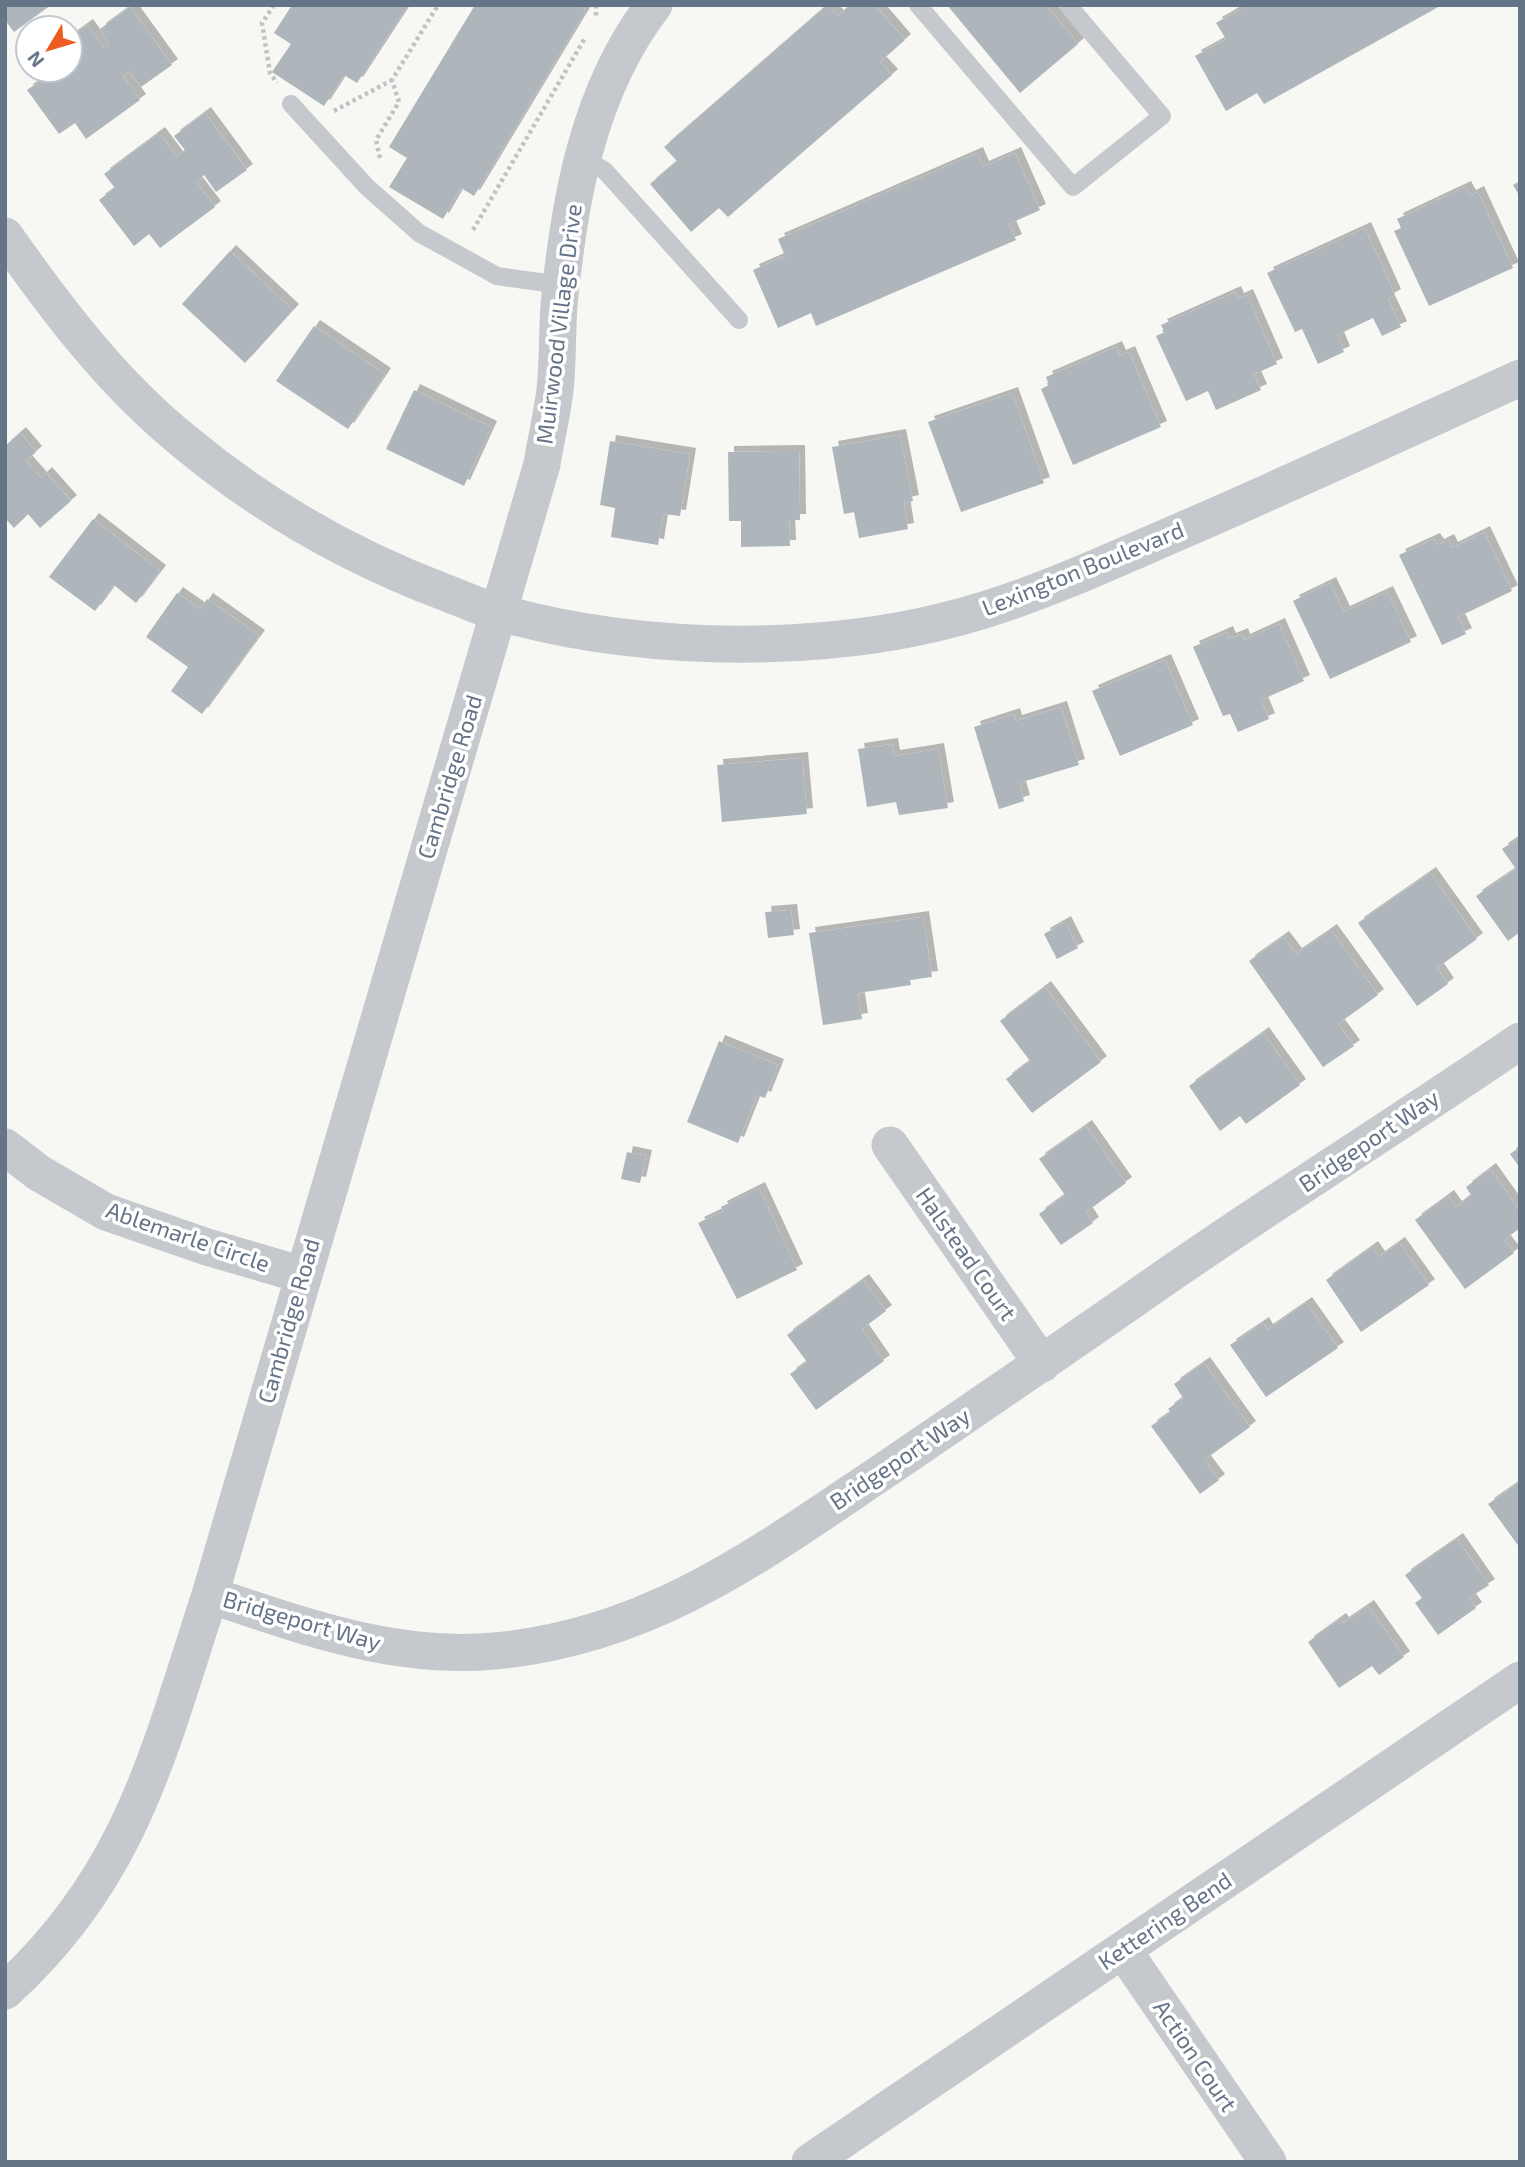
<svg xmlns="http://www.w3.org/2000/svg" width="1525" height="2167" viewBox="0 0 1525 2167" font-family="'Exo 2',sans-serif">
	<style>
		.building { fill: #aeb5bb; filter: url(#shadow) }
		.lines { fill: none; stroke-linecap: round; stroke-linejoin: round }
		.path { stroke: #c1c2c5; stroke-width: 4.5; stroke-dasharray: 3.5 3.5; stroke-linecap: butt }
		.lane { stroke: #c5c8cc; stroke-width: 18 }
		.street { stroke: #c5c8cc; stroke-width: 37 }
		.labels { text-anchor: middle; stroke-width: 7; stroke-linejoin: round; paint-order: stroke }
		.street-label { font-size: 23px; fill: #657587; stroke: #fff }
	</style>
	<defs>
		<filter id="shadow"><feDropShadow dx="6" dy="-6" stdDeviation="0" flood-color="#0004"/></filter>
	</defs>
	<rect width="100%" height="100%" fill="#f7f7f4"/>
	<path class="building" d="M 5,5 L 51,5 L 14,32 L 5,20 Z
		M 292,5 L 408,5 L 357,83 L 344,75 L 324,106 L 272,72 L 291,44 L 274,33 Z
		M 475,5 L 579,5 L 586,10 L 474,196 L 461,188 L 443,219 L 389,187 L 407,158 L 389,147 Z
		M 827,5 L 838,16 L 850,5 L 875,5 L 905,40 L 880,62 L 892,75 L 728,217 L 719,208 L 691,232 L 650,184 L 677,161 L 664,147 Z
		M 947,5 L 1046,5 L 1078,44 L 1020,93 Z
		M 1247,5 L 1442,5 L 1264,104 L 1257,93 L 1226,111 L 1195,56 L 1226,39 L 1216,23 Z
		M 130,7 L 172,65 L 141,87 L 129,71 L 123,76 L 140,100 L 86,139 L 75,123 L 59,134 L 27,90 L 43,79 L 36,70 L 70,70 L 70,37 L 87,25 L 103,47 L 109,44 L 100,29 Z
		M 205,113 L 247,170 L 216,192 L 204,175 L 196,182 L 215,207 L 160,248 L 149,234 L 134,246 L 99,200 L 115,188 L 104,174 L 159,133 L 177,157 L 185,150 L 174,136 Z
		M 977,153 L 983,167 L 1015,153 L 1040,210 L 1009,224 L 1016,240 L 816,326 L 811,313 L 778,328 L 753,270 L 785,256 L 778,239 Z
		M 1520,181 L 1520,197 L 1513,185 Z
		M 1465,187 L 1470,196 L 1478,192 L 1513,268 L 1429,306 L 1394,231 L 1401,228 L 1397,219 Z
		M 1365,228 L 1395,295 L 1388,299 L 1401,327 L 1382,336 L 1373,318 L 1337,335 L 1344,352 L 1318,364 L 1302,329 L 1295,332 L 1267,273 Z
		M 230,251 L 293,310 L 245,363 L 182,304 Z
		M 1235,292 L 1238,299 L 1247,295 L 1277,364 L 1254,374 L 1261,390 L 1216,410 L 1208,391 L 1186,401 L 1156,336 L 1165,332 L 1161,325 Z
		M 314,326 L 385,374 L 348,429 L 276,381 Z
		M 1116,347 L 1120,356 L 1129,352 L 1161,427 L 1073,465 L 1041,389 L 1049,385 L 1046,377 Z
		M 414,390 L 491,427 L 464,486 L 386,449 Z
		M 1012,393 L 1044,483 L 961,512 L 928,422 Z
		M 20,433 L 36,452 L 26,461 L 41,478 L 46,473 L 71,501 L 40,528 L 28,514 L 14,528 L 5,518 L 5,446 Z
		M 900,435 L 913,501 L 904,503 L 908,529 L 859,538 L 854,512 L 844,514 L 832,447 Z
		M 610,441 L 690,454 L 680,516 L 663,514 L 658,545 L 611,537 L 615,508 L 600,505 Z
		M 799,451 L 800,520 L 789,520 L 790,546 L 741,547 L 741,521 L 729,521 L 728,452 Z
		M 93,519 L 160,571 L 136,603 L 114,585 L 95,611 L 49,577 Z
		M 1484,532 L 1512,591 L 1458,617 L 1466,634 L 1442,645 L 1399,555 L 1434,539 L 1438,545 L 1448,540 L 1452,548 Z
		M 1330,583 L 1344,612 L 1387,592 L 1411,642 L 1330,679 L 1293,601 Z
		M 177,593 L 200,609 L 207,599 L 259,636 L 202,714 L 171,691 L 188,667 L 146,637 Z
		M 1279,624 L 1304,681 L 1261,700 L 1269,719 L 1238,732 L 1230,714 L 1223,716 L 1193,647 L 1227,632 L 1230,639 L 1242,634 L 1244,640 Z
		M 1165,660 L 1193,725 L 1120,756 L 1092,691 Z
		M 1061,707 L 1079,765 L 1019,783 L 1024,801 L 999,809 L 974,727 L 1014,714 L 1016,721 Z
		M 892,744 L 894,756 L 938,749 L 948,808 L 899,815 L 896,802 L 867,807 L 858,749 Z
		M 802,758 L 807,814 L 722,822 L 717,765 Z
		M 1520,837 L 1520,932 L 1508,941 L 1476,896 L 1516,869 L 1502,849 Z
		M 1430,873 L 1477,939 L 1437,968 L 1448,984 L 1417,1006 L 1358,923 Z
		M 791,910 L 794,935 L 768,938 L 765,912 Z
		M 923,917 L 932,977 L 910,980 L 911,985 L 858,993 L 862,1019 L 823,1025 L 809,933 Z
		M 1065,922 L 1078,948 L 1057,959 L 1044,934 Z
		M 1331,930 L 1378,995 L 1338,1024 L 1354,1046 L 1323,1067 L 1249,961 L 1283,937 L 1296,954 Z
		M 1045,987 L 1101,1062 L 1032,1113 L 1006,1079 L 1030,1061 L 1000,1021 Z
		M 1263,1033 L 1300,1085 L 1246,1124 L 1240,1116 L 1220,1131 L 1189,1086 Z
		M 719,1041 L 778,1065 L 765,1098 L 757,1095 L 738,1143 L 687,1122 Z
		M 1086,1126 L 1126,1183 L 1086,1212 L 1093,1223 L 1061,1245 L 1039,1214 L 1065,1195 L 1039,1159 Z
		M 1520,1147 L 1520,1168 L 1510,1154 Z
		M 627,1152 L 646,1156 L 640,1183 L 621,1179 Z
		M 1490,1169 L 1520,1211 L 1520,1228 L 1504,1240 L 1514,1253 L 1465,1289 L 1415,1220 L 1448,1196 L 1456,1207 L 1471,1195 L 1466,1187 Z
		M 759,1188 L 797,1270 L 737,1299 L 698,1223 L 723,1211 L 721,1207 Z
		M 1399,1243 L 1429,1285 L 1361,1332 L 1326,1280 L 1372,1247 L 1379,1257 Z
		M 863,1280 L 886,1311 L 862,1329 L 884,1361 L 816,1410 L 790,1374 L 807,1362 L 787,1335 Z
		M 1306,1303 L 1338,1348 L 1266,1397 L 1230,1345 L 1263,1323 L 1267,1330 Z
		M 1204,1363 L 1250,1427 L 1204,1460 L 1219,1480 L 1200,1494 L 1151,1426 L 1171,1412 L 1168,1409 L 1183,1398 L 1174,1384 Z
		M 1520,1482 L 1520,1548 L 1488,1504 Z
		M 1457,1539 L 1489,1585 L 1469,1598 L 1476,1608 L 1438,1635 L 1415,1603 L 1422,1598 L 1405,1575 Z
		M 1368,1606 L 1404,1657 L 1379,1675 L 1372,1666 L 1339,1688 L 1308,1642 L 1340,1619 L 1343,1623 Z"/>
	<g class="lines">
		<path class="path" d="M 274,5 L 262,23 L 270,73 L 277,83
			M 596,5 L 596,19
			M 334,111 L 392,80
			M 380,158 L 376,140 L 399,102 L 392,80 L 438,5
			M 473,230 L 585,38"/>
		<path class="lane" d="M 918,5 L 1073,187 L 1162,116 L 1068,5
			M 291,104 L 367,187 L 419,233 L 497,276 L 561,285
			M 582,157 L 605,171 L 739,320"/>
		<path class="street" d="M 5,236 C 58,311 113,384 185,442 C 263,507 349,556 444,592 C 463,599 481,608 500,613 C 648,654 837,656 984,610 C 1052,589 1118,558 1183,530 C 1296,481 1408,429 1520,378
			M 890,1145 L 1042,1364
			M 5,1147 L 39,1173 L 106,1212 L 207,1247 L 303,1275
			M 210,1595 C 302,1626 395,1660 494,1651 C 653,1637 764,1551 891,1466 C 980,1405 1069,1345 1157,1283 C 1276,1200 1400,1123 1520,1041
			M 1123,1950 L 1268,2162
			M 5,1991 C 132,1876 159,1750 210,1595 L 542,464 C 546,439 552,415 555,390 C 558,362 557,333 559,305 C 569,201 588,90 654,5
			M 810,2162 L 1520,1680"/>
	</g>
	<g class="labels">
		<g class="street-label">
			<text transform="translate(559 324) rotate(-83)" y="8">Muirwood Village Drive</text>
			<text transform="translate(1083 569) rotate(-22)" y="8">Lexington Boulevard</text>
			<text transform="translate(450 777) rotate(-73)" y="8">Cambridge Road</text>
			<text transform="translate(1369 1141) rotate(-34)" y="8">Bridgeport Way</text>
			<text transform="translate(188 1237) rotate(19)" y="8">Ablemarle Circle</text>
			<text transform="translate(966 1254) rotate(55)" y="8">Halstead Court</text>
			<text transform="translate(289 1321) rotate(-74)" y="8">Cambridge Road</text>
			<text transform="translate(900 1459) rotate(-34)" y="8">Bridgeport Way</text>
			<text transform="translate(302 1621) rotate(16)" y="8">Bridgeport Way</text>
			<text transform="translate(1165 1921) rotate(-34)" y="8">Kettering Bend</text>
			<text transform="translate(1195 2056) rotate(56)" y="8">Action Court</text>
		</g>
	</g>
	<rect width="1525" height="2167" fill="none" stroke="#657587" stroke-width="14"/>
	<g transform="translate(49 49) rotate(232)"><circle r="33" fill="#ffffff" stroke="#c1c8cf" stroke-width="2"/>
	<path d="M0-5L12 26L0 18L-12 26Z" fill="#eb5d20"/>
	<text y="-10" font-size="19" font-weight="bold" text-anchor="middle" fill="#657587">N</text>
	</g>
</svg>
